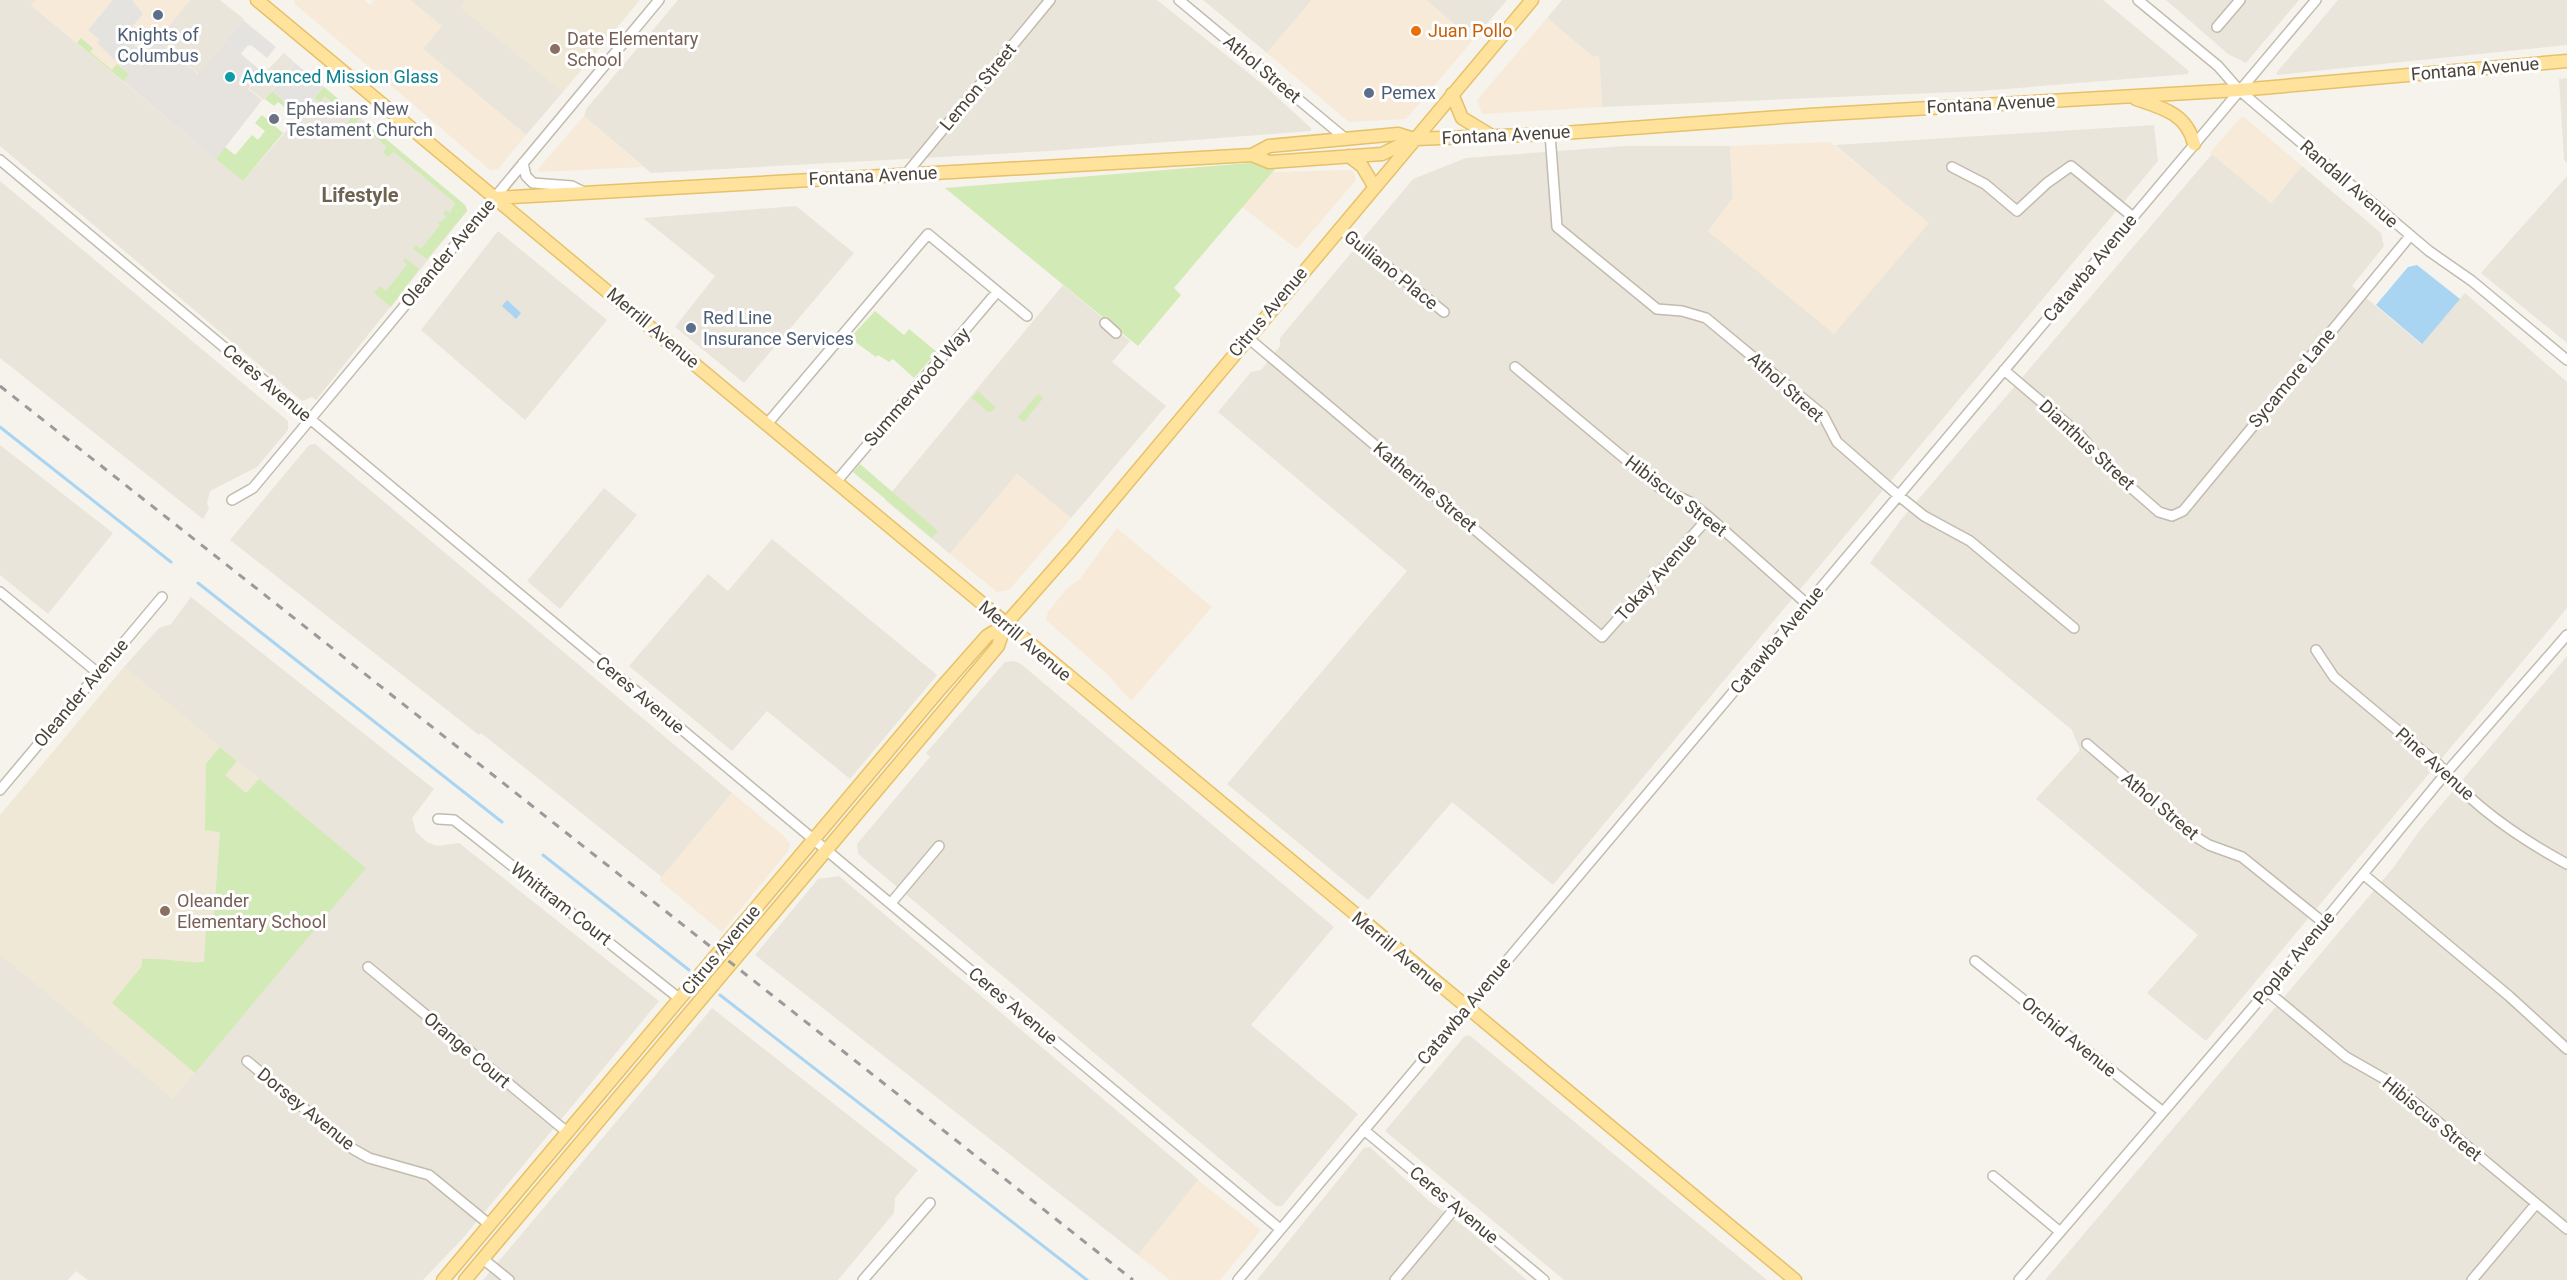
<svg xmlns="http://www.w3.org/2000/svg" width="2567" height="1280" viewBox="0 0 2567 1280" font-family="Roboto,sans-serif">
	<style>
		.residential { fill: #eae5da }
		.commercial { fill: #f7ead8 }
		.industrial { fill: #e6e2dd }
		.education { fill: #efe8d6 }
		.green { fill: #d2eab5 }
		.parking { fill: #e5e3e0 }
		.water { fill: #a9d4f2 }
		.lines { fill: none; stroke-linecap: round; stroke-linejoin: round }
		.stream { stroke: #a9d4f2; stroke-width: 3 }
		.minor-casing { stroke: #c2bbae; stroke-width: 12 }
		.major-casing { stroke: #e6c16a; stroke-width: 15 }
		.minor { stroke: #fff; stroke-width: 9 }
		.major { stroke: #ffe39c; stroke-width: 12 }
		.rail { stroke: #9a9a9a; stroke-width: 3; stroke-dasharray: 8 8; stroke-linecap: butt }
		.service-dot { fill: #5c6f8a; stroke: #fff; stroke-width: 2 }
		.food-dot { fill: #e8710a; stroke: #fff; stroke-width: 2 }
		.education-dot { fill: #8d6e63; stroke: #fff; stroke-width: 2 }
		.culture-dot { fill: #0f9aa8; stroke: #fff; stroke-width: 2 }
		.worship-dot { fill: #6b7280; stroke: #fff; stroke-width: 2 }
		.labels { text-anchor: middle; stroke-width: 6; stroke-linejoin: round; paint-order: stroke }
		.food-label { font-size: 18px; fill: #c56008; stroke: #fff; text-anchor: start }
		.service-label { font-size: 18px; fill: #4e5e75; stroke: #fff; text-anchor: start }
		.education-label { font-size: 18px; fill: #785e54; stroke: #fff; text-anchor: start }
		.street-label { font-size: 18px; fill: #4b4439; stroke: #fff }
		.culture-label { font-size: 18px; fill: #0d838f; stroke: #fff; text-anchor: start }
		.worship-label { font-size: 18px; fill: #5b616d; stroke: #fff; text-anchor: start }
		.neighbourhood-label { font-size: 20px; font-weight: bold; fill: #6e6250; stroke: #fff }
	</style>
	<rect width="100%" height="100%" fill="#f6f3ec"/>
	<path class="residential" d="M 0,0 L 36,0 L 32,6 L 243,181 L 324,87 L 465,205 L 467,211 L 316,400 L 312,397 L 302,401 L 0,146 Z
		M 190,0 L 220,0 L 244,19 L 199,74 L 157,40 Z
		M 410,0 L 466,0 L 461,7 L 563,92 L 526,135 L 423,49 L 441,26 Z
		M 678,0 L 1157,0 L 1266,87 L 1311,128 L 1311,131 L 1049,151 L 651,173 L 584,116 L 587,108 Z
		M 1203,0 L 1312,0 L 1267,53 Z
		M 1426,0 L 1507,0 L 1473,40 Z
		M 1562,0 L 2103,0 L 2189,71 L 2188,74 L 1981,91 L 1602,107 L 1599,56 L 1593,57 L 1547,18 Z
		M 2166,0 L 2299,0 L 2246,63 L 2228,54 Z
		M 2338,0 L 2567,0 L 2567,45 L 2277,75 L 2277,72 Z
		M 284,53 L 295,63 L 264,100 L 249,89 Z
		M 2567,78 L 2567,163 L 2564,160 L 2559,79 Z
		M 2154,125 L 2158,161 L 1553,885 L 1452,802 L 1368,900 L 1227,784 L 1407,571 L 1218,412 L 1251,372 L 1261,370 L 1280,346 L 1280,338 L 1413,179 L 1466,158 L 1625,146 L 1730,146 L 1733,198 L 1708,231 L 1754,268 L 1928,223 L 1835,145 Z
		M 2212,154 L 2271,203 L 2302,166 L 2381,233 L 2384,246 L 2352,286 L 2421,344 L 2465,293 L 2567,382 L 2567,608 L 2206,1041 L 2147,993 L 2198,935 L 2036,799 L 2080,750 L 2072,730 L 1870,563 L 1900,521 Z
		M 2567,176 L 2567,343 L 2481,273 Z
		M 0,181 L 288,421 L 288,430 L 257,467 L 210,491 L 207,503 L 209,509 L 203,519 L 0,358 Z
		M 796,206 L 854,253 L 744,383 L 675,327 L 715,276 L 643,218 Z
		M 498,231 L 607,320 L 525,420 L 421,330 Z
		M 1063,285 L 1130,341 L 1112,362 L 1166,406 L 1071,518 L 1017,474 L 950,554 L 885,500 Z
		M 315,444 L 732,793 L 662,877 L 481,733 L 479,735 L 230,540 L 309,445 Z
		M 0,445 L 113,533 L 48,614 L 0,575 Z
		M 604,488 L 637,515 L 560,609 L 527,581 Z
		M 772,539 L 937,675 L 850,779 L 767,711 L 732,751 L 629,666 L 708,574 L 728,591 Z
		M 191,597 L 434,789 L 412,818 L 416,832 L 427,842 L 437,846 L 459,843 L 659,1001 L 463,1238 L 423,1280 L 88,1280 L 76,1271 L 68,1280 L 0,1280 L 0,954 L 35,983 L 366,868 L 124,667 L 159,628 L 171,624 Z
		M 2567,656 L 2567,1280 L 2045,1280 L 2393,868 L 2420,830 Z
		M 1014,661 L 1021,664 L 1334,927 L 1251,1025 L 1358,1114 L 1282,1206 L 1276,1206 L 858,854 L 857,844 L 930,757 L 926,753 L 1005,662 Z
		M 839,876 L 1199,1180 L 1138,1255 L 755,955 L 818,879 Z
		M 712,1008 L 918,1170 L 895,1198 L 894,1213 L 838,1280 L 483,1280 Z
		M 1469,1035 L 1767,1280 L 1564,1280 L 1385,1131 L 1464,1037 Z
		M 1370,1147 L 1429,1201 L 1466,1228 L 1527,1280 L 1257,1280 L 1364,1148 Z"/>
	<path class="commercial" d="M 36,0 L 190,0 L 123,81 L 31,5 Z
		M 294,0 L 364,0 L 370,5 L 374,0 L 410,0 L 442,26 L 423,49 L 526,135 L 498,169 L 490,170 L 295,4 Z
		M 1312,0 L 1426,0 L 1473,40 L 1406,119 L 1349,122 L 1267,53 Z
		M 1547,18 L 1593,57 L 1599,56 L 1602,107 L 1482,114 L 1477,100 Z
		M 584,116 L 643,167 L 539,172 L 538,169 Z
		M 2244,117 L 2302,166 L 2271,203 L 2210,153 L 2240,118 Z
		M 1830,142 L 1929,223 L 1834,334 L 1708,231 L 1733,198 L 1730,146 Z
		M 1350,170 L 1354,173 L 1356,180 L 1297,249 L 1242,207 L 1272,172 Z
		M 1017,474 L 1071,518 L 1009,590 L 997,592 L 950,554 Z
		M 1117,528 L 1212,607 L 1131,701 L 1107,674 L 1046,620 L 1048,612 L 1067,588 L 1079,580 Z
		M 732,793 L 785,837 L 790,844 L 789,850 L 722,932 L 659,880 Z
		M 1198,1180 L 1261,1230 L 1220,1280 L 1170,1280 L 1138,1255 Z"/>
	<path class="industrial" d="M 157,40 L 198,74 L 226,41 L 261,71 L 248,89 L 262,100 L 216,159 L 123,81 Z"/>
	<path class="education" d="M 466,0 L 640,0 L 563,92 L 460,7 Z
		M 124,667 L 366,868 L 173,1099 L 0,954 L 0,815 Z"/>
	<path class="green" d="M 81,38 L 93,48 L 90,52 L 112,70 L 117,64 L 129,74 L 123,81 L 77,43 Z
		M 324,87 L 360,117 L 352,127 L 347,124 L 351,117 L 325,96 L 320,102 L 314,98 Z
		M 272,91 L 291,107 L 288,110 L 278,102 L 274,106 L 265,99 Z
		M 262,115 L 283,133 L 243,181 L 216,159 L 225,147 L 235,155 L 252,135 L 258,140 L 265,131 L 255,123 Z
		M 370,126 L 465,205 L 467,211 L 427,259 L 413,249 L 416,245 L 421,249 L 440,225 L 438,223 L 447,217 L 443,213 L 446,210 L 450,213 L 455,203 L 394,152 L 387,157 L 383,152 L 387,147 L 372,134 L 365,139 L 361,136 Z
		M 1261,162 L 1275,169 L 1174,288 L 1181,295 L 1138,346 L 945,188 Z
		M 405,258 L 419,269 L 391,307 L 374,293 L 380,286 L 386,291 L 407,265 L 403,261 Z
		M 875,311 L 904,335 L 909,329 L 937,352 L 914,378 L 893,359 L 889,362 L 878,355 L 876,357 L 850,338 Z
		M 978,391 L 995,407 L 993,411 L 988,412 L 972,398 Z
		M 1038,394 L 1043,398 L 1024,422 L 1018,417 Z
		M 860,464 L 938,531 L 932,538 L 853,472 Z
		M 220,747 L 237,761 L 225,775 L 246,793 L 259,779 L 366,868 L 195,1073 L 112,1003 L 142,966 L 142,959 C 164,958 183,963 204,962 L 206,931 L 213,930 L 220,832 L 205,830 L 206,764 Z"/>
	<path class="parking" d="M 113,0 L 132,0 L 143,14 L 124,36 L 145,54 L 129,74 L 97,43 L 100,40 L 88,30 Z
		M 243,20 L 276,47 L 267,58 L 251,45 L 247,46 L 241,54 L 226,41 Z
		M 295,63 L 324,87 L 299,114 L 272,91 Z"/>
	<path class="water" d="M 2417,265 L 2460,299 L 2422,344 L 2376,305 L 2408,267 Z
		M 507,300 L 521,313 L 516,319 L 502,306 Z"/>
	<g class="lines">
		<path class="stream" d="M 0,427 L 171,562
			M 198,583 L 502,822
			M 543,855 L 689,970
			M 720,995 L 1087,1280"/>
		<g class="minor-casing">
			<path id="minor" d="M 1179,0 L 1346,139
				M 2138,0 L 2218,66 L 2239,90 L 2429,251 L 2472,281 L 2567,360
				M 2217,27 L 2240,0
				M 1550,134 L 1557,227 L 1657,309 L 1682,311 L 1706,318 L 1823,415 L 1837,442 L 1899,496 L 1924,516 L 1970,541 L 2074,628
				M 0,160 L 1280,1229
				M 523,163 L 526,176 L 533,183 L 572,186 L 584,192
				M 1952,167 L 1985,184 L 2017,211 L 2047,183 L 2071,166 L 2133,217
				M 906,174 L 1050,0
				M 1339,228 L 1444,312
				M 1105,323 L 1116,333
				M 1247,337 L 1602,637 L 1709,517
				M 1515,367 L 1660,488 L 1690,502 L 1709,517 L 1807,604
				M 2004,370 L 2080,435 L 2104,464 L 2159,512 L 2172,516 L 2183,511 L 2410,236
				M 767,424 L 928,234 L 1027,316
				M 836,482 L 997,292
				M 232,500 L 253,488 L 659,0
				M 0,592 L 98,673
				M 2316,650 L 2334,677 L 2439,765 C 2472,806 2521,839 2567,864
				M 2087,744 L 2196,837 L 2209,845 L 2242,857 L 2324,923
				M 0,790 L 162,597
				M 438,819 L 454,820 L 472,834 L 680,999
				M 2363,874 L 2509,996 L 2567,1049
				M 891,903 L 939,846
				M 1975,961 L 2163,1112
				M 368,967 L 567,1132
				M 2267,991 L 2346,1057 L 2390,1082 L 2567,1229
				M 247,1061 L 353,1149 L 369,1158 L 429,1175 L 490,1225
				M 1364,1130 L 1544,1280
				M 1993,1176 L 2059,1231
				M 483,1259 L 509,1280
				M 863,1280 L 930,1203
				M 1238,1280 L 2316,0
				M 1395,1280 L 1456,1207
				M 2019,1280 L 2267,991 L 2446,773 L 2567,635
				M 2472,1280 L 2536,1204"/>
		</g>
		<g class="major-casing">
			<path id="major" d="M 257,0 L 1795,1280
				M 1452,94 L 1462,118 L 1490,135
				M 2136,99 C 2163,108 2187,114 2194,144
				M 1252,155 L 1269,162 L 1382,154 L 1409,141
				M 1349,156 L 1362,166 L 1374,186
				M 494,198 L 1252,155 L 1269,146 L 1398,134 L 1414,139 L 1550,134 L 1809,115 L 2239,90 L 2567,61
				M 443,1280 L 941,688 L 987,636 L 1005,625 L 1071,550 L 1532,0
				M 465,1280 L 998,646 L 1005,625"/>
		</g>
		<use href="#minor" class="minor"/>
		<use href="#major" class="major"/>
		<path class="rail" d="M 0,386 L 1133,1280"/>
	</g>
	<g class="service-dot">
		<circle cx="158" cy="15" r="6"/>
		<circle cx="1369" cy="93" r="6"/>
		<circle cx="691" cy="328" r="6"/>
	</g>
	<circle class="food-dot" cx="1416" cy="31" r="6"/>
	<g class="education-dot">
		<circle cx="555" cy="49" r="6"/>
		<circle cx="165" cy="911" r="6"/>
	</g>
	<circle class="culture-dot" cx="230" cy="77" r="6"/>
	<circle class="worship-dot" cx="274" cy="119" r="6"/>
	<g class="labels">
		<g class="food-label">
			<text x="1428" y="37">Juan Pollo</text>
		</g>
		<g class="service-label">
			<text x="158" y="41" text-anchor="middle">Knights of<tspan x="158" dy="21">Columbus</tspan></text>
			<text x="1381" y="99">Pemex</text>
			<text x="703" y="324">Red Line<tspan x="703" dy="21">Insurance Services</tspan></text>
		</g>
		<g class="education-label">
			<text x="567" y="45">Date Elementary<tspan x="567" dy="21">School</tspan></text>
			<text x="177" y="907">Oleander<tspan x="177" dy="21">Elementary School</tspan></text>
		</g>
		<g class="street-label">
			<text transform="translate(1262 69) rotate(40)" y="6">Athol Street</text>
			<text transform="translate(2475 69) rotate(-5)" y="6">Fontana Avenue</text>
			<text transform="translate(978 87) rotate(-50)" y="6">Lemon Street</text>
			<text transform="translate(1991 104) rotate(-3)" y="6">Fontana Avenue</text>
			<text transform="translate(1506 135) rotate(-3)" y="6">Fontana Avenue</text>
			<text transform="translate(873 176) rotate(-3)" y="6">Fontana Avenue</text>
			<text transform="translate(2349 184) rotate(41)" y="6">Randall Avenue</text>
			<text transform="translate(448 253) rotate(-50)" y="6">Oleander Avenue</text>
			<text transform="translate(2090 268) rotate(-50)" y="6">Catawba Avenue</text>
			<text transform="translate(1391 270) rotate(39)" y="6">Guiliano Place</text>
			<text transform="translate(1268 312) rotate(-50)" y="6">Citrus Avenue</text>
			<text transform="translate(653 328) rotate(40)" y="6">Merrill Avenue</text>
			<text transform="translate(2292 378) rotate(-50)" y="6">Sycamore Lane</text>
			<text transform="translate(267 383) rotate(40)" y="6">Ceres Avenue</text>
			<text transform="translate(917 387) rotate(-49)" y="6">Summerwood Way</text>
			<text transform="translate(1786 387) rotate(42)" y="6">Athol Street</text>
			<text transform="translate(2087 445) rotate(43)" y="6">Dianthus Street</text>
			<text transform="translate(1425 487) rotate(40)" y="6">Katherine Street</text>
			<text transform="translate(1676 496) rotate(37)" y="6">Hibiscus Street</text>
			<text transform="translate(1656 577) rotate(-48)" y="6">Tokay Avenue</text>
			<text transform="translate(1777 640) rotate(-50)" y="6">Catawba Avenue</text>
			<text transform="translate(1025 641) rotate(40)" y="6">Merrill Avenue</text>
			<text transform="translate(81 693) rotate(-50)" y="6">Oleander Avenue</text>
			<text transform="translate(640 695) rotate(40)" y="6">Ceres Avenue</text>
			<text transform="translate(2435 764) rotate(42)" y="6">Pine Avenue</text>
			<text transform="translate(2160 806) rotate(40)" y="6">Athol Street</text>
			<text transform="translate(561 904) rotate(38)" y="6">Whittram Court</text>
			<text transform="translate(721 950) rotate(-50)" y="6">Citrus Avenue</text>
			<text transform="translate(1398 952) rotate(40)" y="6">Merrill Avenue</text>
			<text transform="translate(2294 958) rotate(-50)" y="6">Poplar Avenue</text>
			<text transform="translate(1013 1006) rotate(40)" y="6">Ceres Avenue</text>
			<text transform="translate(1464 1011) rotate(-50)" y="6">Catawba Avenue</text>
			<text transform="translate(2069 1037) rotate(39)" y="6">Orchid Avenue</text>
			<text transform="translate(467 1050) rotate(40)" y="6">Orange Court</text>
			<text transform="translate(306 1109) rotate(39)" y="6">Dorsey Avenue</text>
			<text transform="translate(2432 1119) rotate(39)" y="6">Hibiscus Street</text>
			<text transform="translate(1454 1205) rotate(40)" y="6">Ceres Avenue</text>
		</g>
		<g class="culture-label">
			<text x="242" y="83">Advanced Mission Glass</text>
		</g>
		<g class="worship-label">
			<text x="286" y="115">Ephesians New<tspan x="286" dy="21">Testament Church</tspan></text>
		</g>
		<g class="neighbourhood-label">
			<text x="360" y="202">Lifestyle</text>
		</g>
	</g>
</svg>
